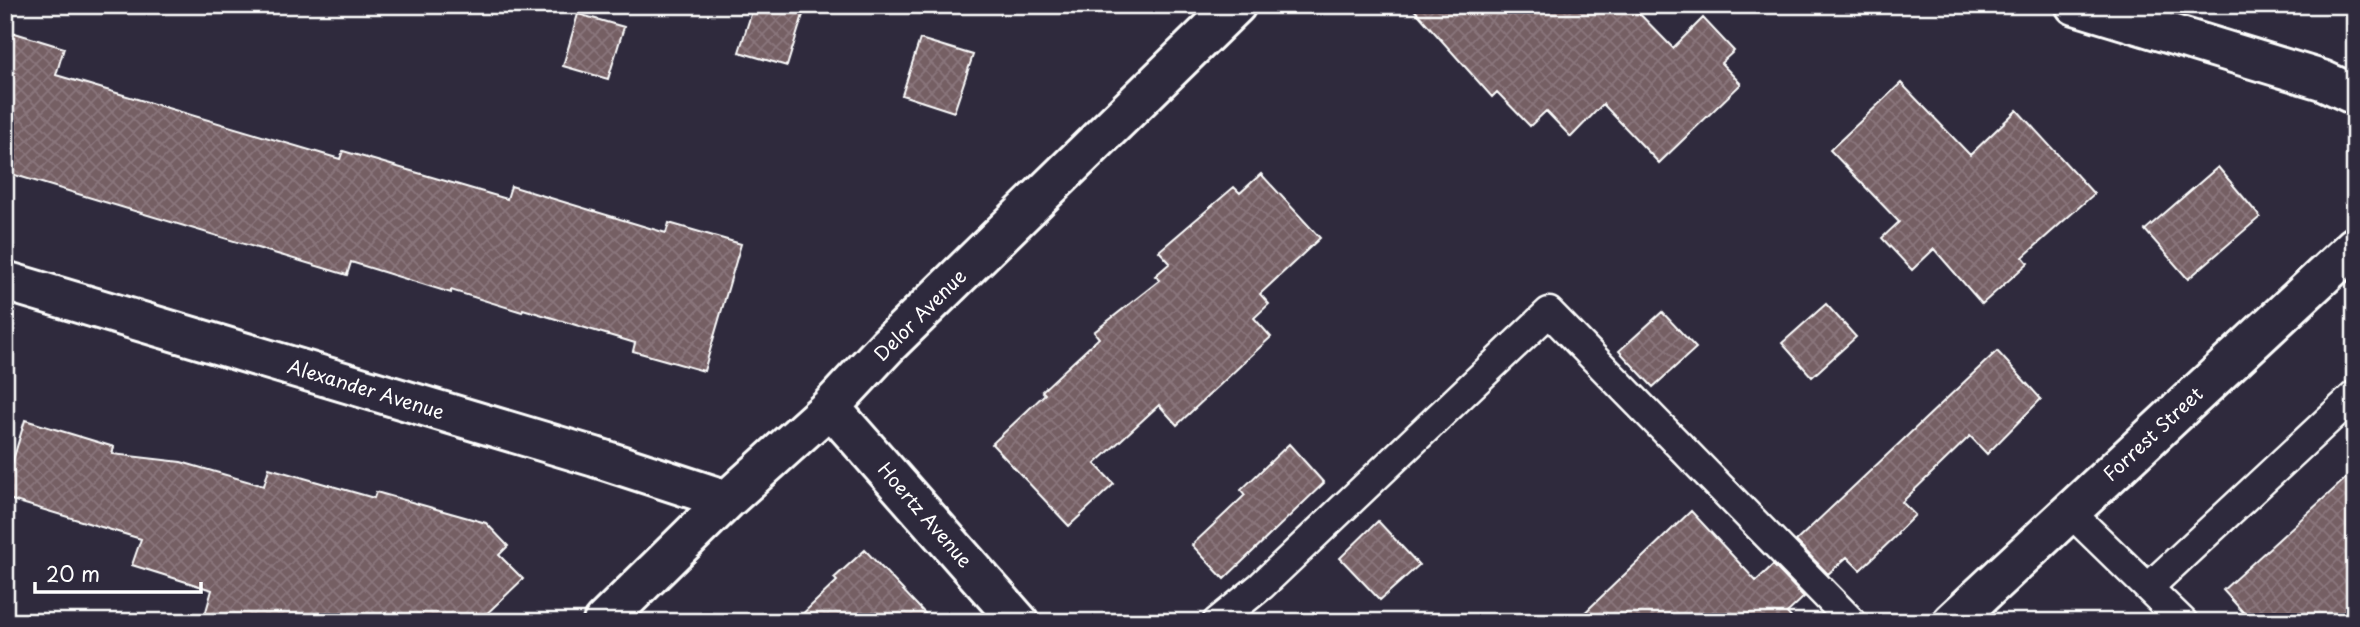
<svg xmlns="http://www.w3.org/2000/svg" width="2360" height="627" viewBox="0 0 2360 627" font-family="'Playpen Sans',sans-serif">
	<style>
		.building { fill: url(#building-cross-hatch); stroke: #fff; stroke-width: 2 }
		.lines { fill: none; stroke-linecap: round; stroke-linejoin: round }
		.service-casing { stroke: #fff; stroke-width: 33 }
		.minor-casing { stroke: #fff; stroke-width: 44 }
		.secondary-casing { stroke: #fff; stroke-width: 44 }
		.service { stroke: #2f2a3d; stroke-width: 28 }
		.minor { stroke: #2f2a3d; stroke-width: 38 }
		.secondary { stroke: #2f2a3d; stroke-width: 38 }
		.labels { text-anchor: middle; stroke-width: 6; stroke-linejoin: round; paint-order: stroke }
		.street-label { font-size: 19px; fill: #fff; stroke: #2f2a3d }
	</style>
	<defs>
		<pattern id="building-cross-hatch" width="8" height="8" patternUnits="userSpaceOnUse" patternTransform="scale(1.75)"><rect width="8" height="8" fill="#755e64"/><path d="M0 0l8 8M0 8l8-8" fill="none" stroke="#8a767b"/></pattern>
	</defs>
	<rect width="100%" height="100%" fill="#2f2a3d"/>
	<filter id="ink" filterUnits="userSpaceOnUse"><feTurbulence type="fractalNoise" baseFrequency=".0143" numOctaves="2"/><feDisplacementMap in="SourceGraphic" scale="14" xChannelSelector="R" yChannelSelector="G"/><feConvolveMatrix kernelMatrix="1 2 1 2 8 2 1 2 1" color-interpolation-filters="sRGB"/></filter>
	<g filter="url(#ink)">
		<path class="building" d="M 754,5 L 806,5 L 787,66 L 739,52 Z
			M 1410,5 L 1631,5 L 1673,48 L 1703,18 L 1734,51 L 1721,63 L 1741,84 L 1659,163 L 1603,104 L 1571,137 L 1546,111 L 1530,126 L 1497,92 L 1492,97 Z
			M 578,14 L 624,27 L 608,79 L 563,66 Z
			M 5,30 L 64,48 L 56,75 L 340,159 L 343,151 L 507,199 L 511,186 L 666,233 L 669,223 L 741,244 L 704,371 L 633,351 L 635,343 L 523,309 L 522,312 L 451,290 L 451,293 L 351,262 L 347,275 L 5,172 Z
			M 920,39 L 973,55 L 954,112 L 902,95 Z
			M 1901,83 L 1970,155 L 2017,110 L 2094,194 L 2023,257 L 2028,263 L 1982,304 L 1934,249 L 1912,270 L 1882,238 L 1899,222 L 1830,150 Z
			M 2218,167 L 2260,217 L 2188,279 L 2145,230 Z
			M 1261,174 L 1320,238 L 1260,294 L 1269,304 L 1254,318 L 1271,337 L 1177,425 L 1159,405 L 1095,464 L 1114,484 L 1069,526 L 992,444 L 1045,394 L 1042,391 L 1099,338 L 1094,332 L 1160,280 L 1155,276 L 1170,263 L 1159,251 L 1234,187 L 1240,193 Z
			M 1826,304 L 1856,337 L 1812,377 L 1782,343 Z
			M 1662,312 L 1696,348 L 1653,387 L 1619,351 Z
			M 1997,351 L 2041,399 L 1987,454 L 1970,436 L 1902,502 L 1915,515 L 1897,533 L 1898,534 L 1860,570 L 1847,557 L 1828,574 L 1796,541 Z
			M 25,420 L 114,447 L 112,454 L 181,462 L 264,486 L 269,468 L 374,498 L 376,492 L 486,523 L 508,546 L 499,555 L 523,579 L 478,622 L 203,622 L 212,590 L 132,565 L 141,539 L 5,498 L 5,487 Z
			M 1289,444 L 1324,483 L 1224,579 L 1192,545 L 1245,495 L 1241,490 Z
			M 2355,470 L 2355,622 L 2252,622 L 2223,590 Z
			M 1691,511 L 1756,581 L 1773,565 L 1804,597 L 1787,613 L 1795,622 L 1575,622 Z
			M 1378,521 L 1419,565 L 1380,600 L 1340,558 Z
			M 865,550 L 933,622 L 794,622 L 837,581 L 834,578 Z"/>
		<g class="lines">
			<g class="service-casing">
				<path id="service" d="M 2070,512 L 2183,622
					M 2148,588 L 2355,395
					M 1217,622 L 1261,586 L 1549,312 L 1852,622"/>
			</g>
			<g class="minor-casing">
				<path id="minor" d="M 5,281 L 595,457 L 727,500
					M 830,407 L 1019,622
					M 603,622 L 727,500 L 830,407 L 888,345 L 1236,5
					M 1952,622 L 2355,246"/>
			</g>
			<g class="secondary-casing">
				<path id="secondary" d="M 2075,5 L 2322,80 L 2355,95"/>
			</g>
			<use href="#service" class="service"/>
			<use href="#minor" class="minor"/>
			<use href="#secondary" class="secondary"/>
		</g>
	</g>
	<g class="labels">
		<g class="street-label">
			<text transform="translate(920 315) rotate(-45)" y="7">Delor Avenue</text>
			<text transform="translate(366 389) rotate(17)" y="7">Alexander Avenue</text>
			<text transform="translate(2153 434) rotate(-43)" y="7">Forrest Street</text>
			<text transform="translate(925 515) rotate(49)" y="7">Hoertz Avenue</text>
		</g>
	</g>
	<rect width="2360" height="627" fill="none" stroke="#2f2a3d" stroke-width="28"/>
	<rect x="14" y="14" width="2332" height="599" fill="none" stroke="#fff" stroke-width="2.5" filter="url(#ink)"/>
	<path d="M35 582v10h166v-10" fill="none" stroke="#ffffff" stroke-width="3.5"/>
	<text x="46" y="582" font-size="21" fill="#ffffff" stroke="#2f2a3d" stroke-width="5" paint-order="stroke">20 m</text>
</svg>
